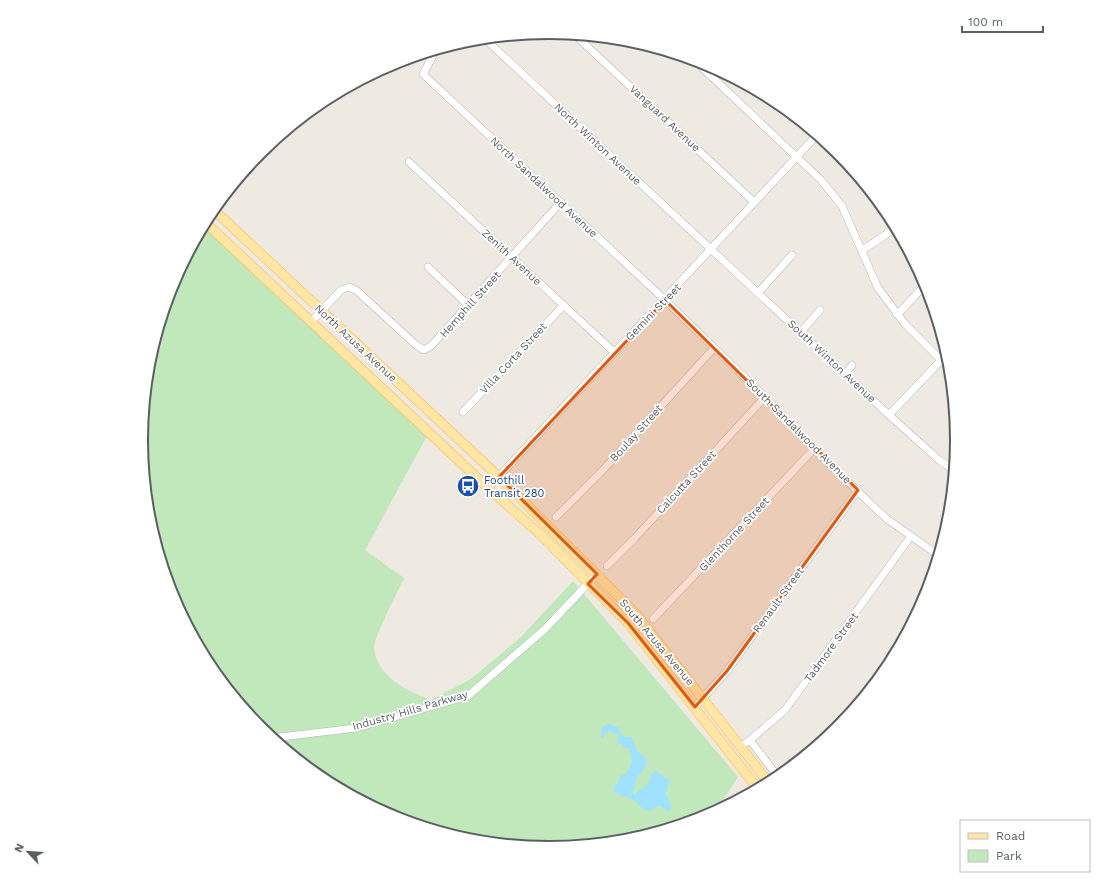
<svg xmlns="http://www.w3.org/2000/svg" width="1098" height="880" viewBox="0 0 1098 880" font-family="'Work Sans',sans-serif">
	<style>
		.green { fill: #c0e8bb }
		.water { fill: #a0e1ff }
		.lines { fill: none; stroke-linecap: round; stroke-linejoin: round }
		.minor-casing { stroke: #b4b8bd; stroke-width: 8 }
		.major-casing { stroke: #fdb64a; stroke-width: 10 }
		.minor { stroke: #fff; stroke-width: 7 }
		.major { stroke: #ffe6a5; stroke-width: 9 }
		.marked { fill: #e15910; fill-opacity: 0.2; stroke: #e15910; stroke-width: 3; stroke-linejoin: round }
		.labels { text-anchor: middle; stroke-width: 3.5; stroke-linejoin: round; paint-order: stroke }
		.street-label { font-size: 11px; fill: #595f63; stroke: #fff }
		.transit-label { font-size: 11px; fill: #164399; stroke: #fff; text-anchor: start }
		.rim { fill: none; stroke: #595f63; stroke-width: 2 }
	</style>
	<rect width="100%" height="100%" fill="#eee9e1"/>
	<path class="green" d="M 204,224 L 427,436 L 365,550 L 404,578 C 398,591 373,638 374,649 C 378,677 407,691 431,700 L 471,679 L 521,637 L 573,581 L 738,777 L 716,811 L 705,817 L 628,840 L 549,848 L 469,840 L 393,817 L 322,779 L 260,728 L 210,666 L 172,596 L 149,519 L 141,440 L 149,360 L 172,284 Z"/>
	<path class="water" d="M 609,724 L 618,727 L 623,737 L 631,737 C 635,742 635,747 638,752 C 640,754 644,755 646,758 C 650,763 642,774 637,776 L 633,794 L 636,795 L 638,790 C 649,787 648,783 652,773 L 657,771 L 670,781 L 665,795 L 668,797 L 672,810 L 667,811 L 658,805 C 647,817 644,809 635,801 C 632,798 619,795 614,792 L 614,786 L 618,783 L 620,776 L 627,773 L 632,761 L 629,748 L 624,748 L 622,744 L 618,744 L 618,735 L 608,730 L 603,738 L 601,738 L 602,727 Z"/>
	<g class="lines">
		<g class="minor-casing">
			<path id="minor" d="M 575,35 L 754,202
				M 484,38 L 889,415 L 939,460 L 954,470
				M 436,50 L 423,74 L 665,300 L 765,397 L 814,449 L 872,505 L 887,519 L 938,555
				M 694,60 L 821,180 L 842,206 L 878,288 L 905,324 L 950,369
				M 409,162 L 614,352
				M 863,250 L 888,233 L 895,226
				M 428,267 L 468,305
				M 758,293 L 792,255
				M 897,315 L 926,284
				M 312,321 L 341,290 L 349,287 L 356,290 L 416,345 L 424,350 L 431,346 L 561,202
				M 801,332 L 820,310
				M 846,373 L 852,365
				M 463,412 L 564,305
				M 889,415 L 947,354
				M 488,488 L 817,135
				M 556,517 L 603,470 L 714,348
				M 607,566 L 635,538 L 765,397
				M 653,619 L 814,449
				M 695,707 L 727,671 L 858,490
				M 272,738 L 356,728 L 468,696 L 545,629 L 597,574
				M 750,740 L 778,777
				M 740,747 L 750,740 L 785,710 L 911,536"/>
		</g>
		<g class="major-casing">
			<path id="major" d="M 213,209 L 499,477 L 637,615 L 769,783
				M 205,222 L 488,488 L 539,533 L 628,623 L 758,789"/>
		</g>
		<use href="#minor" class="minor"/>
		<use href="#major" class="major"/>
	</g>
	<path class="marked" d="M 665,300 L 858,490 L 727,671 L 695,707 L 628,623 L 588,584 L 597,574 L 499,477 Z"/>
	<defs>
		<g id="bus-disc" transform="scale(1.15)"><circle r="9.5" fill="#1a4fb4" stroke="#fff"/><path d="M-5-6H5V4H4V6H2V4H-2V6H-4V4H-5ZM-3.5-4V0h7V-4ZM-3.5 1.2v1.5H-2V1.2ZM2 1.2v1.5H3.5V1.2Z" fill="#fff"/></g>
	</defs>
	<g fill-rule="evenodd">
		<use href="#bus-disc" x="468" y="486"/>
	</g>
	<g class="labels">
		<g class="street-label">
			<text transform="translate(665 118) rotate(43)" y="4">Vanguard Avenue</text>
			<text transform="translate(598 144) rotate(43)" y="4">North Winton Avenue</text>
			<text transform="translate(544 187) rotate(43)" y="4">North Sandalwood Avenue</text>
			<text transform="translate(512 257) rotate(43)" y="4">Zenith Avenue</text>
			<text transform="translate(470 304) rotate(-48)" y="4">Hemphill Street</text>
			<text transform="translate(653 312) rotate(-46)" y="4">Gemini Street</text>
			<text transform="translate(356 343) rotate(43)" y="4">North Azusa Avenue</text>
			<text transform="translate(513 358) rotate(-47)" y="4">Villa Corta Street</text>
			<text transform="translate(832 361) rotate(43)" y="4">South Winton Avenue</text>
			<text transform="translate(799 431) rotate(45)" y="4">South Sandalwood Avenue</text>
			<text transform="translate(636 433) rotate(-48)" y="4">Boulay Street</text>
			<text transform="translate(686 482) rotate(-47)" y="4">Calcutta Street</text>
			<text transform="translate(734 534) rotate(-47)" y="4">Glenthorne Street</text>
			<text transform="translate(778 600) rotate(-54)" y="4">Renault Street</text>
			<text transform="translate(657 642) rotate(50)" y="4">South Azusa Avenue</text>
			<text transform="translate(831 647) rotate(-54)" y="4">Tadmore Street</text>
			<text transform="translate(410 710) rotate(-16)" y="4">Industry Hills Parkway</text>
		</g>
		<g class="transit-label">
			<text x="484" y="484">Foothill<tspan x="484" dy="13">Transit 280</tspan></text>
		</g>
	</g>
	<path d="M0 0H1098V880H0ZM148 440a401 401 0 1 1 802 0a401 401 0 1 1-802 0Z" fill="#fff" fill-rule="evenodd"/>
	<path class="rim" d="M148 440a401 401 0 1 1 802 0a401 401 0 1 1-802 0Z"/>
	<rect x="960" y="820" width="130" height="52" fill="#ffffff" stroke="#bdbfc1"/>
	<rect x="968" y="833" width="20" height="6" fill="#ffe6a5" stroke="#bdbfc1"/>
	<text x="996" y="840" font-size="12" fill="#595f63">Road</text>
	<rect x="968" y="850" width="20" height="12" fill="#c0e8bb" stroke="#bdbfc1"/>
	<text x="996" y="860" font-size="12" fill="#595f63">Park</text>
	<g transform="translate(28 852) rotate(295)" stroke="#ffffff" stroke-width="3" paint-order="stroke">
	<path d="M0-3L7 15L0 10L-7 15Z" fill="#595f63"/>
	<text y="-6" font-size="11" font-weight="bold" text-anchor="middle" fill="#595f63">N</text>
	</g>
	<path d="M962 26v6h81v-6" fill="none" stroke="#595f63" stroke-width="2"/>
	<text x="968" y="26" font-size="12" fill="#595f63" stroke="#ffffff" stroke-width="3" paint-order="stroke">100 m</text>
</svg>
